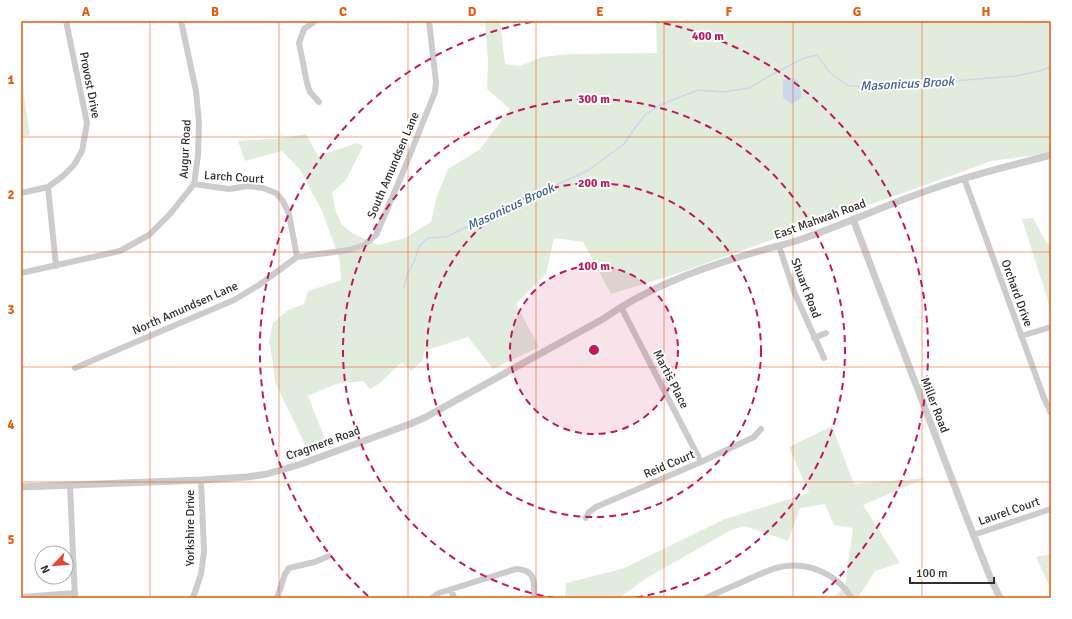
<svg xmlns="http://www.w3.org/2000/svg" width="1072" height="619" viewBox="0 0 1072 619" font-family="Signika,sans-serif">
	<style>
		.green { fill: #e2ecdd }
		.water { fill: #c9d8ec }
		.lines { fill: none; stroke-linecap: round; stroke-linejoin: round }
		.stream { stroke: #c9d8ec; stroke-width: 1.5 }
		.minor { stroke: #ccc; stroke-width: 6 }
		.tertiary { stroke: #ccc; stroke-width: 7 }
		.grid { fill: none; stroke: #e8590c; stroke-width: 1; stroke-opacity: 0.55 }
		.ring { fill: none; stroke: #c2185b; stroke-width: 2; stroke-dasharray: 7 5 }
		.labels { text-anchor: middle; stroke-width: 4; stroke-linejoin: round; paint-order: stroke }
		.street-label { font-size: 12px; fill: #2f2f2f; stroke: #fff }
		.water-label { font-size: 13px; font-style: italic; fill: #3d6192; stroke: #fff }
		.centre { fill: #c2185b; stroke: #fff; stroke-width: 2 }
		.ring-label { font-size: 12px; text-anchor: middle; font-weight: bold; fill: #c2185b; stroke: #fff; stroke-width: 4; stroke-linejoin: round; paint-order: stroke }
		.neatline { fill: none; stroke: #e8590c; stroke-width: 1.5 }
		.grid-label { font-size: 13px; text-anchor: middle; font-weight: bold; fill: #e8590c }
	</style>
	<rect width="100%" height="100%" fill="#fff"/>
	<path class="green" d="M 485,21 L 500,21 L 505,64 L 520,66 L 542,57 L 570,54 L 657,53 L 656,21 L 1051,21 L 1051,153 L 992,161 L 682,272 L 611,294 L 583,242 L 554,238 L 546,274 L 516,304 L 539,347 L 493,369 L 468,337 L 424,351 L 423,360 L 411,371 L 402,362 L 379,384 L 370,389 L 363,381 L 336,384 L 308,396 L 327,444 L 307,449 L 275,382 L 273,362 L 269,342 L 273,323 L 288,310 L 304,304 L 308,291 L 341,280 L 340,261 L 322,211 L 301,171 L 282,151 L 245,161 L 238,141 L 282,138 L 306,134 L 318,156 L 357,143 L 363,146 L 346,180 L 332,193 L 336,212 L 342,225 L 354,234 L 378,245 L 405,238 L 431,222 L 437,196 L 448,169 L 480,149 L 510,109 L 487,89 L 488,62 Z
		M 21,77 L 30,135 L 21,137 Z
		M 1033,218 L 1047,244 L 1051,243 L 1051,311 L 1022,219 Z
		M 832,426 L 854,484 L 926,478 L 863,505 L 900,563 L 875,571 L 858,598 L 833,598 L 845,586 L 853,528 L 834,525 L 825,504 L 800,508 L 788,541 L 745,526 L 731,530 L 645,579 L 619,598 L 565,598 L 566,583 L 622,569 L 725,519 L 809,493 L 789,447 Z
		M 1051,554 L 1051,590 L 1036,557 Z"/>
	<path class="water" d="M 790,78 L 798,80 L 802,98 L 791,104 L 783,98 L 783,81 Z"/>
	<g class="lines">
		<path class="stream" d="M 404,288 L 407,275 L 414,262 L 420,245 L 428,238 L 446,237 L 465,228 L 494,211 L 513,205 L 587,171 L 624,144 L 632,132 L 645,115 L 660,105 L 698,90 L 723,92 L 749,88 L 771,75 L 804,58 L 817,55 L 831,74 L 849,86 L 876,87 L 1016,76 L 1040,71 L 1051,67"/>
		<path class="minor" d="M 315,21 L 304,29 L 299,43 L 307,83 L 310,92 L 319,102
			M 964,178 L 1044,398 L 1051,413
			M 194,184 L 229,189 L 248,186 L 263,188 L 276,193 L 283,201 L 289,214 L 297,257
			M 48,187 L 56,266
			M 21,193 L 48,187 L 63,176 L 74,165 L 82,151 L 87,123 L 66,21
			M 779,246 L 795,294 L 824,358
			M 21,273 L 120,251 L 149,235 L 170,214 L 194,184 L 198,155 L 199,122 L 196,91 L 181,21
			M 621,307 L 701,462
			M 1021,336 L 1051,327
			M 814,338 L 826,333
			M 75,368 L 234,300 L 259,285 L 297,257 L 349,250 L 364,245 L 376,235 L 403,172 L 435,92 L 436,82 L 429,21
			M 70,486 L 75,598
			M 586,518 L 589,512 L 596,507 L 701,462 L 754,437 L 761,429
			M 973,535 L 1051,509
			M 451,589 L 454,598
			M 21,597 L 75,593
			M 193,598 L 201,574 L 204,552 L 201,480
			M 277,598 L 285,574 L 289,568 L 315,562 L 329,556
			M 432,598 L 439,593 L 516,569 C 535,569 535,582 534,598
			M 706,598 C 721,591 736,585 751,578 C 763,573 774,567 786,566 C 813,563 838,576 852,598"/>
		<path class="tertiary" d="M 853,219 L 966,516 L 990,577 L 1000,598
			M 21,487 L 201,480 L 247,477 L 267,474 L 301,464 L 410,424 L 426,417 L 603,319 C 647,288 696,270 746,255 C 765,249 784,245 802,239 C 845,224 886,205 929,190 C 969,175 1010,166 1051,155"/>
	</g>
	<path class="grid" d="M 150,21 L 150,598M 279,21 L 279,598M 408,21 L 408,598M 536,21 L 536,598M 664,21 L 664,598M 793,21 L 793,598M 922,21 L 922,598M 21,137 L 1051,137M 21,252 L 1051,252M 21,367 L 1051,367M 21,482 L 1051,482"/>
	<circle cx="594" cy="350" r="84" fill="#c2185b" fill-opacity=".12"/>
	<g class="ring">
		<circle cx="594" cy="350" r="84"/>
		<circle cx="594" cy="350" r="167"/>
		<path d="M555 598A251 251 0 1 1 633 598"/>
		<path d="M368 596A334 334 0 0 1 536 21M652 21A334 334 0 0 1 820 596"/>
	</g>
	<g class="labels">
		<g class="street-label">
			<text transform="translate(90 85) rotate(79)" y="4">Provost Drive</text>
			<text transform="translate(185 149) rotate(-87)" y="4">Augur Road</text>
			<text transform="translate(393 165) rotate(-67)" y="4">South Amundsen Lane</text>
			<text transform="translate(234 177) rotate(4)" y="4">Larch Court</text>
			<text transform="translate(820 219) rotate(-20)" y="4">East Mahwah Road</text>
			<text transform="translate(806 288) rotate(69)" y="4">Shuart Road</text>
			<text transform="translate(1017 293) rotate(70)" y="4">Orchard Drive</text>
			<text transform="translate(185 308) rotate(-24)" y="4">North Amundsen Lane</text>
			<text transform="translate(671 379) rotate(63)" y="4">Martis Place</text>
			<text transform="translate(935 405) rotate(69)" y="4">Miller Road</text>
			<text transform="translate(323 443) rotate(-20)" y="4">Cragmere Road</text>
			<text transform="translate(669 464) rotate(-23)" y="4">Reid Court</text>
			<text transform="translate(1009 511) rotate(-19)" y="4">Laurel Court</text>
			<text transform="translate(190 528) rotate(-90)" y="4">Yorkshire Drive</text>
		</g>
		<g class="water-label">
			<text transform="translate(907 83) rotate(-3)" y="5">Masonicus Brook</text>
			<text transform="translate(510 206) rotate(-25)" y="5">Masonicus Brook</text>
		</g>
	</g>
	<circle cx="594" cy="350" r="6" class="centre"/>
	<g class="ring-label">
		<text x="708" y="40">400 m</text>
		<text x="594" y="103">300 m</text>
		<text x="594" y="187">200 m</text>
		<text x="594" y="270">100 m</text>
	</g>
	<rect width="1072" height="619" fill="none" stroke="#ffffff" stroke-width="44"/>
	<g transform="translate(54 565) rotate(244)"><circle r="19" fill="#ffffff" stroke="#acacac"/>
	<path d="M0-3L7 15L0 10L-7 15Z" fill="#e54532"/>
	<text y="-6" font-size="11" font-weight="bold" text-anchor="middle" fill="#2f2f2f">N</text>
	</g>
	<path d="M910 577v6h84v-6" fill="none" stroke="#2f2f2f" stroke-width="2"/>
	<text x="916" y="577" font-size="12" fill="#2f2f2f" stroke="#ffffff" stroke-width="3" paint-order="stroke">100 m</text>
	<rect x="22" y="22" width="1028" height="575" class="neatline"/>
	<g class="grid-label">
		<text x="86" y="16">A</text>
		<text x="215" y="16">B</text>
		<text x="343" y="16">C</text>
		<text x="472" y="16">D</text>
		<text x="600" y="16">E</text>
		<text x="729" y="16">F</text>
		<text x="857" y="16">G</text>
		<text x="986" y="16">H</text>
		<text x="11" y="84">1</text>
		<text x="11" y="199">2</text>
		<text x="11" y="314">3</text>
		<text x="11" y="429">4</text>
		<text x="11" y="544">5</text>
	</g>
</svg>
